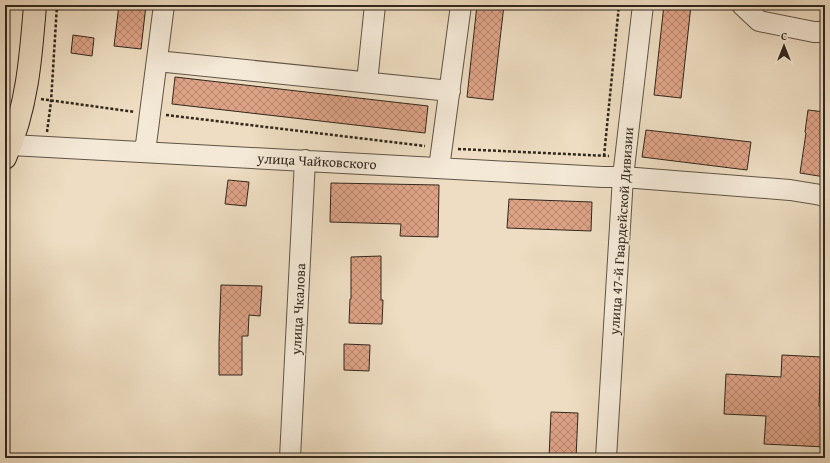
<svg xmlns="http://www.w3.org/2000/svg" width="830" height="463" viewBox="0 0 830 463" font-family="'Gentium Book Plus',serif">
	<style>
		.building { fill: url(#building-cross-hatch); stroke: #31271c }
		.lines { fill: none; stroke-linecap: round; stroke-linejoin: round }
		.minor-casing { stroke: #605446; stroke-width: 22 }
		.major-casing { stroke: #31271c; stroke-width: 24 }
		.path { stroke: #31271c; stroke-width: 2.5; stroke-dasharray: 3 2; stroke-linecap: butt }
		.minor { stroke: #f4e9d7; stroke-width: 20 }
		.major { stroke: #eeddc2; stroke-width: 22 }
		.labels { text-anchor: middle; stroke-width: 3; stroke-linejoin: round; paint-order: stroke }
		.street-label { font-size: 14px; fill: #31271c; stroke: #f4e9d7 }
	</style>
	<defs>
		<pattern id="building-cross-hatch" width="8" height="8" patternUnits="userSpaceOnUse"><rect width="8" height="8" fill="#dea387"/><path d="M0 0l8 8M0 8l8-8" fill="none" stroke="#b5856e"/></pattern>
	</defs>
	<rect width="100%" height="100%" fill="#eeddc2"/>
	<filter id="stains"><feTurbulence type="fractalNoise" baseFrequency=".005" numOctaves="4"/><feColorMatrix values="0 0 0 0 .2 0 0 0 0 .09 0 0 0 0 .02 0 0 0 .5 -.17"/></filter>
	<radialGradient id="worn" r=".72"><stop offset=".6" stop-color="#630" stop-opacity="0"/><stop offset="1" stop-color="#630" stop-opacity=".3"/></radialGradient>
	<path class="building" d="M 119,5 L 146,5 L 141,49 L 114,46 Z
		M 477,5 L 504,5 L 493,100 L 467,97 Z
		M 664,5 L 691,5 L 681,98 L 654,95 Z
		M 73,35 L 94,38 L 92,56 L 71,53 Z
		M 175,77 L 428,106 L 425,133 L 172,104 Z
		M 808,110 L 825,112 L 825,177 L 800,173 L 806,133 L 805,132 Z
		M 646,130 L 751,142 L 747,170 L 642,157 Z
		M 228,180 L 249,182 L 246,206 L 225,204 Z
		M 331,183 L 439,185 L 438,237 L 400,236 L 401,224 L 330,222 Z
		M 509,199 L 592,202 L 591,231 L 507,228 Z
		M 381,256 L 381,300 L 383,300 L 382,324 L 349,323 L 350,299 L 351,299 L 351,257 Z
		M 221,285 L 262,286 L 260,316 L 249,315 L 248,336 L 242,336 L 242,375 L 219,375 L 219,342 Z
		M 344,344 L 370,345 L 369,371 L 344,370 Z
		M 782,355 L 821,357 L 819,406 L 825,407 L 825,447 L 764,444 L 766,416 L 724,414 L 726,374 L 781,377 Z
		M 551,412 L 578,413 L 576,458 L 549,458 Z"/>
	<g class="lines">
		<g class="minor-casing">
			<path id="minor" d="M 742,5 L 759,21 L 814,32 L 825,32
				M 157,61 L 450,91
				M 367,82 L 375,5
				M 11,145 L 603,177 L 623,177 L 790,190 L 821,195 L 825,197
				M 145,152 L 164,5
				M 439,168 L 461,5
				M 290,458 L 305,160
				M 606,458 L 623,177 L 643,5"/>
		</g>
		<g class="major-casing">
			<path id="major" d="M 5,158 C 27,110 31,57 35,5"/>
		</g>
		<path class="path" d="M 41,99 L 135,112
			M 166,115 L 425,146
			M 47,132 L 51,102 L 57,5
			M 458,149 L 609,156
			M 604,156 L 619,5"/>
		<use href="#minor" class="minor"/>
		<use href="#major" class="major"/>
	</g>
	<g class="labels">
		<g class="street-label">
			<text transform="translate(317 161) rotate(3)" y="5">улица Чайковского</text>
			<text transform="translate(621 231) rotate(-86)" y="5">улица 47-й Гвардейской Дивизии</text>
			<text transform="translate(298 309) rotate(-87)" y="5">улица Чкалова</text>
		</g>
	</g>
	<rect width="830" height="463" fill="none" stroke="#eeddc2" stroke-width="20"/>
	<rect x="6" y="6" width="818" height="451" fill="none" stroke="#31271c" stroke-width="2"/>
	<rect x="10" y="10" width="810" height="443" fill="none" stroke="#31271c"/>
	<g transform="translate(784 46)" stroke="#f4e9d7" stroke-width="3" paint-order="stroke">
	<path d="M0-3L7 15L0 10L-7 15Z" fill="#31271c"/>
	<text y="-6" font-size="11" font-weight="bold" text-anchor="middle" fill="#31271c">С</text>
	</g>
	<rect width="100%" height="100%" filter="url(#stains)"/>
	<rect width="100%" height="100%" fill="url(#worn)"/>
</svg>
